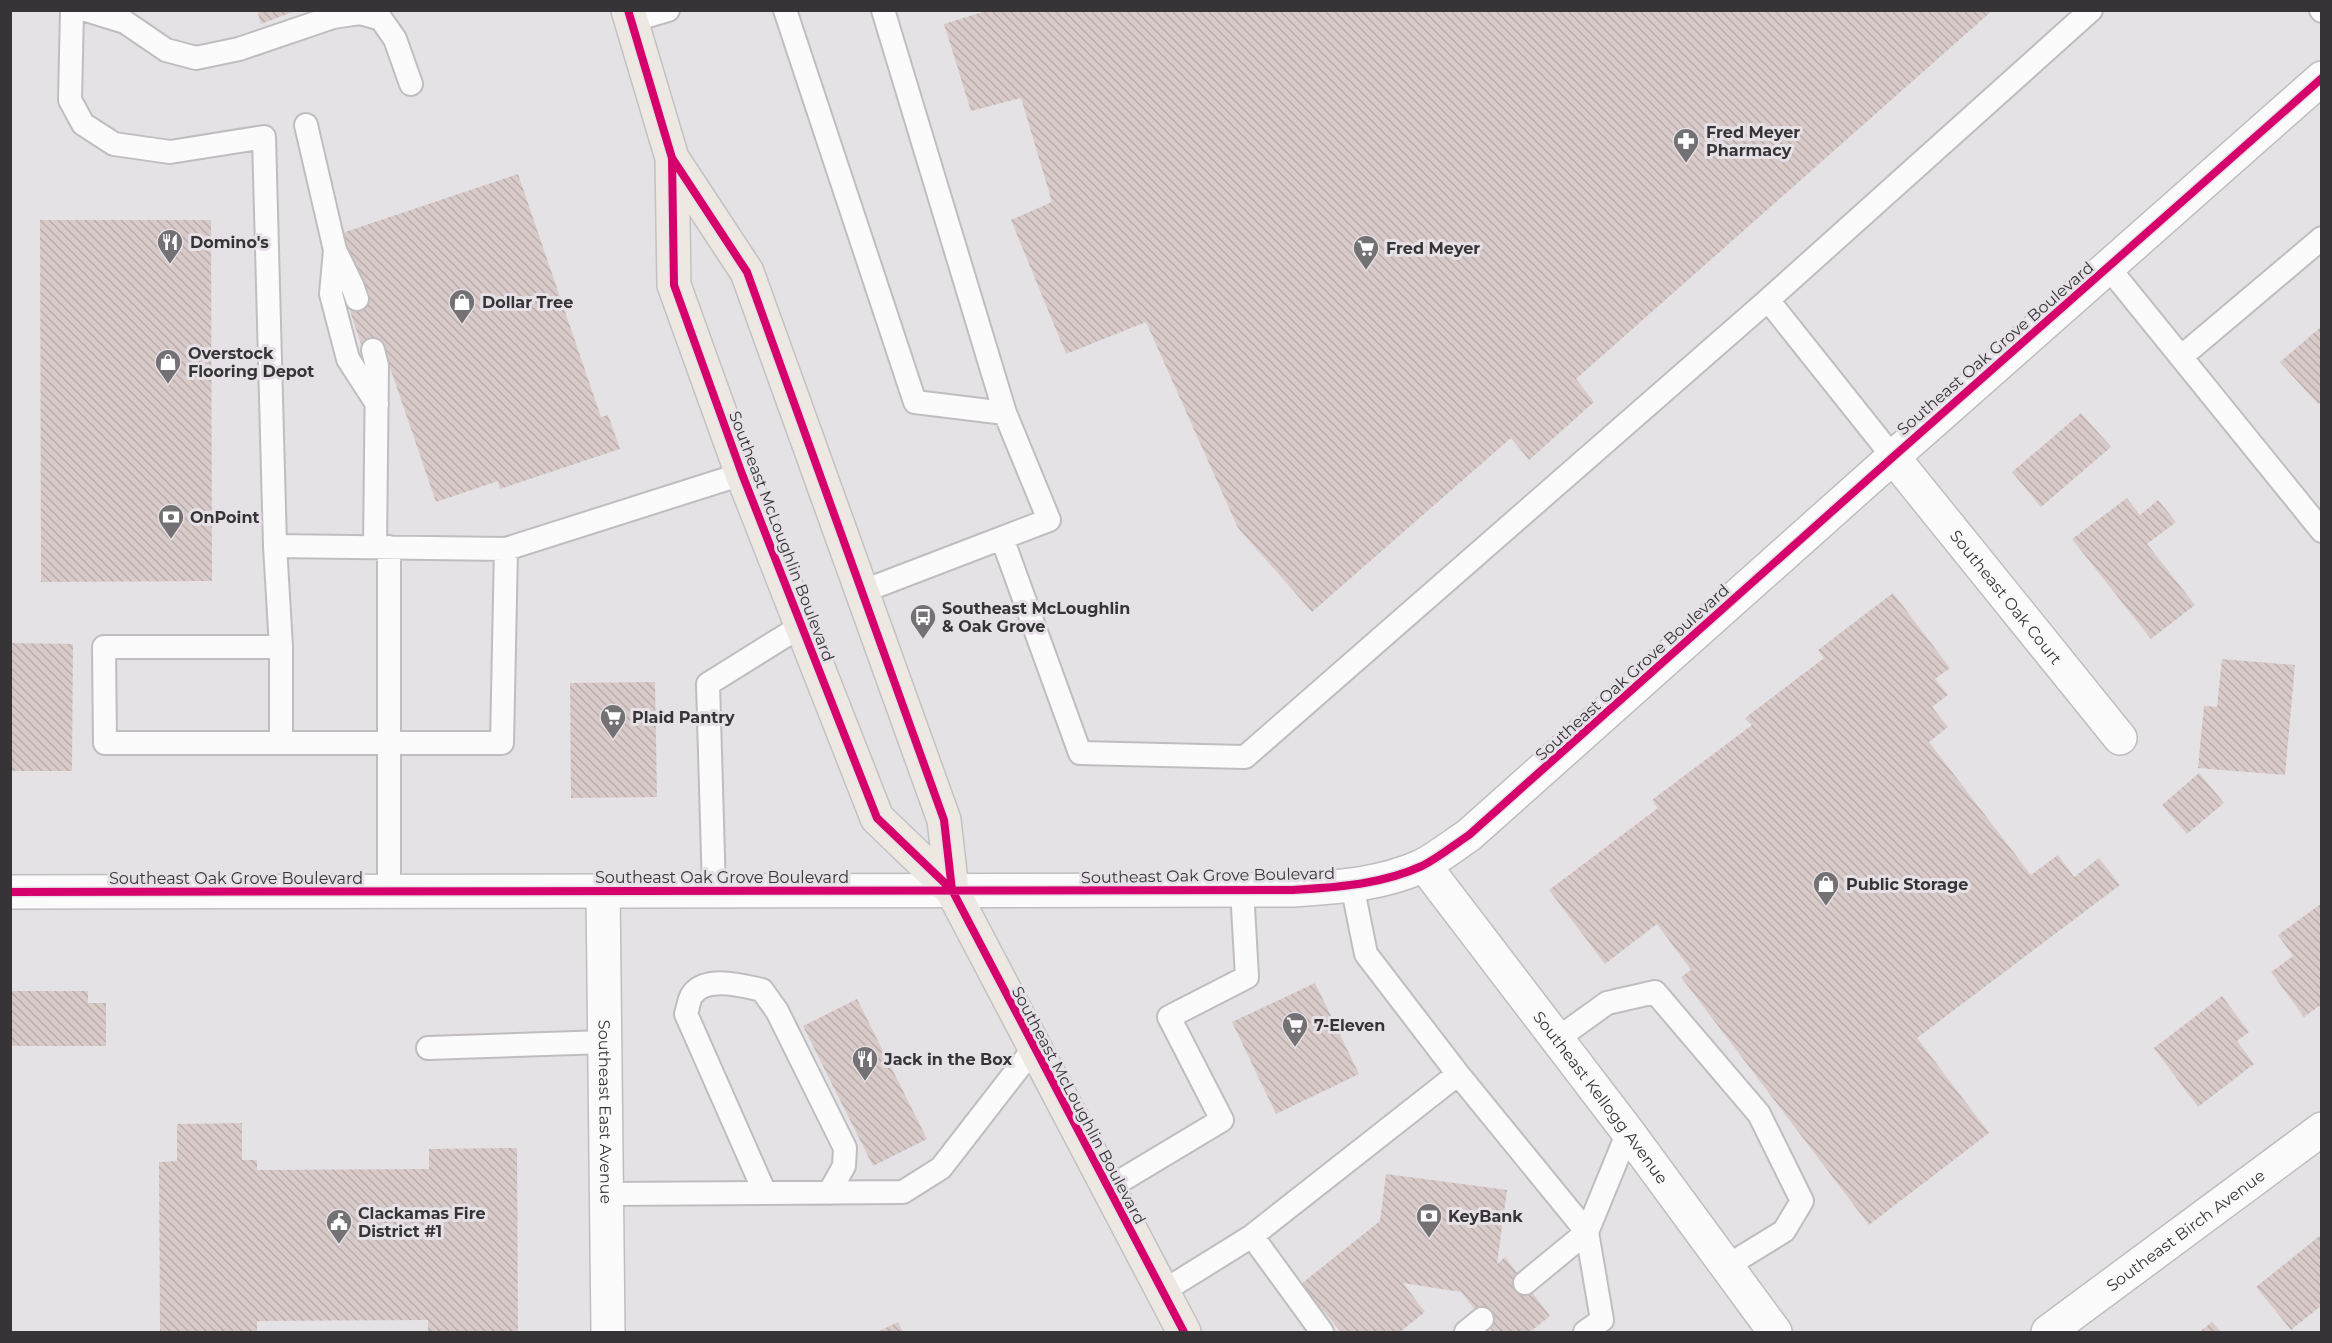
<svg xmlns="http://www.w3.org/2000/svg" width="2332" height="1343" viewBox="0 0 2332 1343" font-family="Montserrat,sans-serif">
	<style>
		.building { fill: url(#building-back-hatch) }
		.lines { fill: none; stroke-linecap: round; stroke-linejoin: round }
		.lane-casing { stroke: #c0bdc0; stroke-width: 26 }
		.street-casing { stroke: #c0bdc0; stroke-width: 36 }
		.secondary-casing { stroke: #c0bdc0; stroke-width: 36 }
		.primary-casing { stroke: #c2c1c3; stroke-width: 36 }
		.lane { stroke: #fbfbfb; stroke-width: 22 }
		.street { stroke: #fbfbfb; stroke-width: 33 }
		.secondary { stroke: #fbfbfb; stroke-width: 33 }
		.primary { stroke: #eee8e2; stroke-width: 33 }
		.cycleway-casing { stroke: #e6e1e7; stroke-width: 11 }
		.cycleway { stroke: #d6006c; stroke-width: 8 }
		.labels { text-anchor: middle; stroke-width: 6; stroke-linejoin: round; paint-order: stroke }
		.poi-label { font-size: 16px; font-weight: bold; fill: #363436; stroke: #e6e1e7; text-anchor: start }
		.street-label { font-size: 16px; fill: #363436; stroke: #e6e1e7 }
	</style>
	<defs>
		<pattern id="building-back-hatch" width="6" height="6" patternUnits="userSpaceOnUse" patternTransform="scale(1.5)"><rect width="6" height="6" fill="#d8cac9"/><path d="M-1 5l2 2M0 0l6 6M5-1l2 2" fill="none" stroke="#baaead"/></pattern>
	</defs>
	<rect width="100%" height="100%" fill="#e5e2e6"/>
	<path class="building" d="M 257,10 L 295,10 L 295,11 L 261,24 Z
		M 989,10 L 1993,10 L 1576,379 L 1594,402 L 1529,460 L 1511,438 L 1312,612 L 1238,528 L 1146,322 L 1066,354 L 1011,220 L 1052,202 L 1021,98 L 971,111 L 944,24 Z
		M 518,174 L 601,417 L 608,415 L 620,449 L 500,489 L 498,481 L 436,502 L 383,347 L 364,353 L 347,302 L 364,296 L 342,233 Z
		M 40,220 L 211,220 L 212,581 L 41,582 Z
		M 2322,326 L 2322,402 L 2318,404 L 2280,362 Z
		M 2081,413 L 2111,447 L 2041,507 L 2012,472 Z
		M 2127,498 L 2140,515 L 2158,500 L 2176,522 L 2147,544 L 2195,605 L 2151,639 L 2072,539 Z
		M 1893,593 L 1950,668 L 1935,679 L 1948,695 L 1932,707 L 1948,727 L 1929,742 L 2031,875 L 2058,855 L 2074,877 L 2099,858 L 2120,885 L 1917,1038 L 1989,1133 L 1869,1225 L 1681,977 L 1691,970 L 1657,924 L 1605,964 L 1549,890 L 1658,808 L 1652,800 L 1752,725 L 1745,718 L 1824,658 L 1818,650 Z
		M 10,643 L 73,644 L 72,771 L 10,771 Z
		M 2222,659 L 2295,665 L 2285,775 L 2198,768 L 2204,706 L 2217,707 Z
		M 655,682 L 657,797 L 571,798 L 570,683 Z
		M 2199,773 L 2224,803 L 2187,834 L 2162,805 Z
		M 2322,903 L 2322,1004 L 2304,1017 L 2271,972 L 2293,956 L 2278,935 Z
		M 1315,983 L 1359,1074 L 1276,1114 L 1232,1022 Z
		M 11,991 L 88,991 L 88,1003 L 106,1003 L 106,1046 L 11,1046 Z
		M 2222,996 L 2249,1032 L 2237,1041 L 2254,1064 L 2198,1107 L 2154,1048 Z
		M 857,999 L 927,1139 L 873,1166 L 803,1026 Z
		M 242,1123 L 242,1160 L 257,1160 L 257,1170 L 429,1169 L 429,1149 L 517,1148 L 518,1332 L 428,1332 L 428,1320 L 257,1321 L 257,1332 L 160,1332 L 159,1162 L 177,1161 L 177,1124 Z
		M 1386,1174 L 1507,1190 L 1497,1264 L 1505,1257 L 1550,1316 L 1530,1332 L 1493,1332 L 1461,1292 L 1403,1283 L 1425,1312 L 1400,1332 L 1341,1332 L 1301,1284 L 1380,1221 Z
		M 2322,1234 L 2322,1305 L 2291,1330 L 2256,1287 Z
		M 898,1322 L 903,1332 L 877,1332 Z
		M 2212,1322 L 2221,1332 L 2199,1332 Z"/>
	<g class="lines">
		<g class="lane-casing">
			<path id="lane" d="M 72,10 L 70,100 L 83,124 L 114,144 L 170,152 L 264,137 L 275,546 L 281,647 L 281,743
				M 86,10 L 125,22 L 166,50 L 196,58 L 239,49 L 333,17 L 360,13 L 381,19 L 395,39 L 411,84
				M 785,10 L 915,402 L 1005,413
				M 883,10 L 1005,413 L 1049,520 L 1002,538
				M 2321,10 L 2322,11
				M 631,21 L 668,10
				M 306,125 L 335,250 L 352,285 L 357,299
				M 335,250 L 331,294 L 348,359 L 377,404
				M 2108,267 L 2322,531
				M 1768,300 L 2091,10
				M 373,350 L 377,366 L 375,546
				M 2181,357 L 2322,238
				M 275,546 L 506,549 L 742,474
				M 389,547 L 389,891
				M 861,592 L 1002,538 L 1080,753 L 1245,757 L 1768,300 L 1893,457
				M 281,647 L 104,647 L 105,743 L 502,743 L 506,549
				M 1352,885 L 1366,954 L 1458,1074 L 1587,1232 L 1602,1320 L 1585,1332
				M 714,891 L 708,684 L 801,626
				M 1557,1039 L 1607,1003 L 1655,992 L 1759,1114 L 1802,1201 L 1784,1231 L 1727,1266
				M 428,1048 L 605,1042
				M 1107,1189 L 1222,1120 L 1169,1017 L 1247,977 L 1242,890
				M 765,1193 L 686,1014 C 688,1008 689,999 692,995 C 706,975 743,986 762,990 L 777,1011 L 845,1148 L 844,1166 L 829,1193
				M 606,1194 L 903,1192 L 941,1168 L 1034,1048
				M 1252,1236 L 1322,1332
				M 1525,1283 L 1587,1232 L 1628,1132
				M 1162,1292 L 1252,1236 L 1458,1074
				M 1466,1332 L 1482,1319"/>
		</g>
		<g class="street-casing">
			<g id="street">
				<path id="s1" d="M 1893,457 L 2120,738"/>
				<path id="s2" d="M 1424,865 L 1628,1132 L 1775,1332"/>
				<path id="s3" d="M 603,890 L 608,1332"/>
				<path id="s4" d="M 2048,1332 L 2322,1129"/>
			</g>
		</g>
		<g class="secondary-casing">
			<path id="secondary" d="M 10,892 L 1293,890 C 1337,887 1380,885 1422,866 C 1438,858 1454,845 1469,835 L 1893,457 L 2322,78"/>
		</g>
		<g class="primary-casing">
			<path id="primary" d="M 628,10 L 672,158 L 674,285 L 742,474 L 877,818 L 952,890 L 1184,1332
				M 672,158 L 747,272 L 944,820 L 952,890"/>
		</g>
		<use href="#lane" class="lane"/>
		<use href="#street" class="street"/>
		<use href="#secondary" class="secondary"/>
		<use href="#primary" class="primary"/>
		<g class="cycleway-casing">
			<path id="cycleway" d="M 628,10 L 672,158 L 674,285 L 742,474 L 877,818 L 952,890 L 1184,1332
				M 672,158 L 747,272 L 944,820 L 952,890
				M 10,892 L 1293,890 C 1337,887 1380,885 1422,866 C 1438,858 1454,845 1469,835 L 1893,457 L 2322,78"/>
		</g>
		<use href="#cycleway" class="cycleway"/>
	</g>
	<defs>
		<g id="pharmacy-pin" transform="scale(1.35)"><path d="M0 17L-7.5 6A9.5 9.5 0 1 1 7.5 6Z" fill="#737174" stroke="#e6e1e7"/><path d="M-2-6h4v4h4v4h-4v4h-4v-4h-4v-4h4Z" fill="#fff"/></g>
		<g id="restaurant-pin" transform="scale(1.35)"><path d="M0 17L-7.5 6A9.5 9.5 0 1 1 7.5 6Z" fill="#737174" stroke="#e6e1e7"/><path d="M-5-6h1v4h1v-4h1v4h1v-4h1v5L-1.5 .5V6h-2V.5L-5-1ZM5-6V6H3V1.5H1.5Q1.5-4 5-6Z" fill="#fff"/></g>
		<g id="supermarket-pin" transform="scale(1.35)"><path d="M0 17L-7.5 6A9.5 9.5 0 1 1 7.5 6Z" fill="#737174" stroke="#e6e1e7"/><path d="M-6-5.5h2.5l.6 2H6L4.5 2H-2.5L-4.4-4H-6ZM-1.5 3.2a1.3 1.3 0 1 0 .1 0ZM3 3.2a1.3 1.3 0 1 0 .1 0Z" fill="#fff"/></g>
		<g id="shop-pin" transform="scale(1.35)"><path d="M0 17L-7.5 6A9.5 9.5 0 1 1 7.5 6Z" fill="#737174" stroke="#e6e1e7"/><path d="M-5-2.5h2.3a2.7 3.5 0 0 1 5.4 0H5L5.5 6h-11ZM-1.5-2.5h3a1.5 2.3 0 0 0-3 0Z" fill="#fff"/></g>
		<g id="bank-pin" transform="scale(1.35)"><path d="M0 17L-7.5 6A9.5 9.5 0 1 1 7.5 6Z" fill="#737174" stroke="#e6e1e7"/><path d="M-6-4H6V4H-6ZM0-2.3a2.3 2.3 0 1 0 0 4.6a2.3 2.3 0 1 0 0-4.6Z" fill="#fff"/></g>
		<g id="bus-pin" transform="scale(1.35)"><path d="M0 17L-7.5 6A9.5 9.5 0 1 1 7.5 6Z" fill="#737174" stroke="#e6e1e7"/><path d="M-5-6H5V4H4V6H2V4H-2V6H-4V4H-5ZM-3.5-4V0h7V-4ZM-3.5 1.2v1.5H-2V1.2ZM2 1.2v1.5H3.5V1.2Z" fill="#fff"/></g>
		<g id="civic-pin" transform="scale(1.35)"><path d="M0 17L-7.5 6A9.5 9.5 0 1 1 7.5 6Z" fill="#737174" stroke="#e6e1e7"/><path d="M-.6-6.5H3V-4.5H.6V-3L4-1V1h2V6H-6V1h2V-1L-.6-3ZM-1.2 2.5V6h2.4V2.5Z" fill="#fff"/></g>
	</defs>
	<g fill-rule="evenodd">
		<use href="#pharmacy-pin" x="1686" y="141"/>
		<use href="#restaurant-pin" x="170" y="242"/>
		<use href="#supermarket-pin" x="1366" y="248"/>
		<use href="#shop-pin" x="462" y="302"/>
		<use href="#shop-pin" x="168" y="362"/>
		<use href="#bank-pin" x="171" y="517"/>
		<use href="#bus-pin" x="923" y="617"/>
		<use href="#supermarket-pin" x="613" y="717"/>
		<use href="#shop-pin" x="1826" y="884"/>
		<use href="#supermarket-pin" x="1295" y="1025"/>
		<use href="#restaurant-pin" x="865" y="1059"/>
		<use href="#bank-pin" x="1429" y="1216"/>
		<use href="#civic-pin" x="339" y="1222"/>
	</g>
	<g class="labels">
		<g class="poi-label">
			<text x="1706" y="138">Fred Meyer<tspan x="1706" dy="18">Pharmacy</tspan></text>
			<text x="190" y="248">Domino's</text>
			<text x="1386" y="254">Fred Meyer</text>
			<text x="482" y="308">Dollar Tree</text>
			<text x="188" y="359">Overstock<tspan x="188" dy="18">Flooring Depot</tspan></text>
			<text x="190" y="523">OnPoint</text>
			<text x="942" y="614">Southeast McLoughlin<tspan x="942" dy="18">&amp; Oak Grove</tspan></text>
			<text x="632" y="723">Plaid Pantry</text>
			<text x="1846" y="890">Public Storage</text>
			<text x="1314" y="1031">7-Eleven</text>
			<text x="884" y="1065">Jack in the Box</text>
			<text x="358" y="1219">Clackamas Fire<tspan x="358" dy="18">District #1</tspan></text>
			<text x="1448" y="1222">KeyBank</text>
		</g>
		<g class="street-label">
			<text transform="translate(1995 348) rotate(-41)" y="6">Southeast Oak Grove Boulevard</text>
			<text transform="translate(782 536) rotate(69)" y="6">Southeast McLoughlin Boulevard</text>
			<text dy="6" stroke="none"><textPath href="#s1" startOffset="180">Southeast Oak Court</textPath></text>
			<text transform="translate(1632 672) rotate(-42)" y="6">Southeast Oak Grove Boulevard</text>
			<text transform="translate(1208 875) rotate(-1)" y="6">Southeast Oak Grove Boulevard</text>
			<text x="722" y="883">Southeast Oak Grove Boulevard</text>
			<text x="236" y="884">Southeast Oak Grove Boulevard</text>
			<text dy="6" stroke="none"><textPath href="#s2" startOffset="292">Southeast Kellogg Avenue</textPath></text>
			<text transform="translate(1079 1105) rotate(62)" y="6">Southeast McLoughlin Boulevard</text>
			<text dy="6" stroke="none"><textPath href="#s3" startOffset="222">Southeast East Avenue</textPath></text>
			<text dy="6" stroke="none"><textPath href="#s4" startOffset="171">Southeast Birch Avenue</textPath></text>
		</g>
	</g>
	<rect width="2332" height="1343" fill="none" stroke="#363436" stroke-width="24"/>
</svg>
